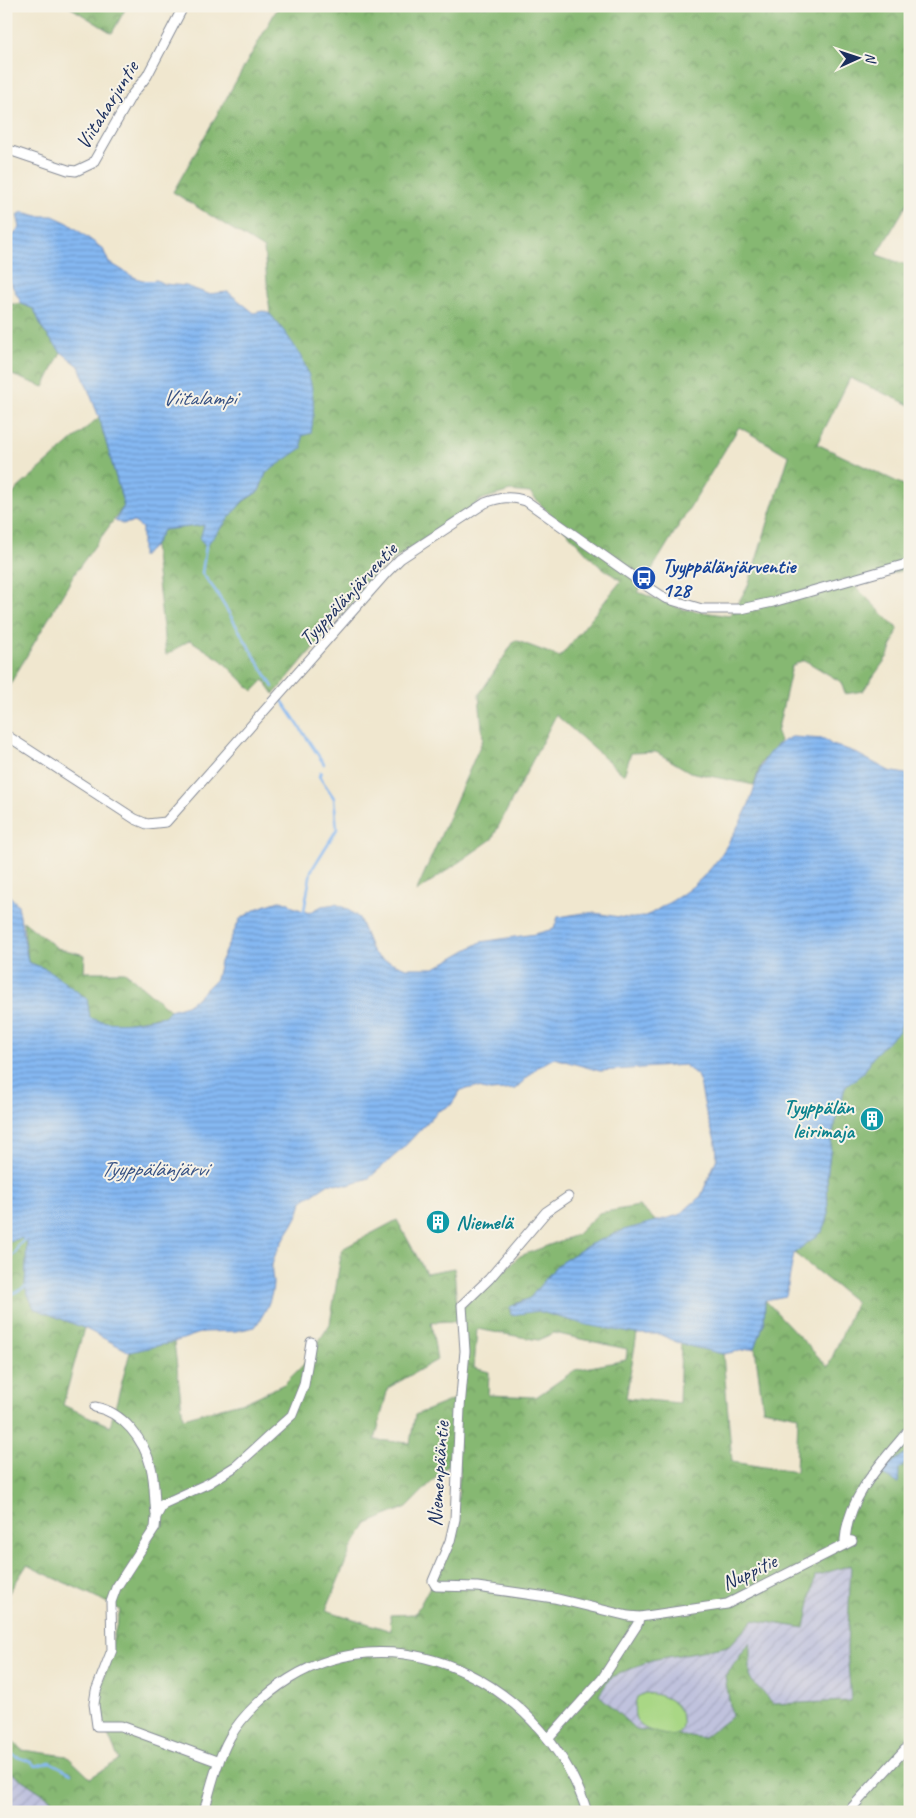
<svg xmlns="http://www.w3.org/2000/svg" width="916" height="1818" viewBox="0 0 916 1818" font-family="Caveat,sans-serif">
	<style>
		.industrial { fill: url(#industrial-furrows) }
		.forest { fill: url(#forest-crowns); stroke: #507468; fill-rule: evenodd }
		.pitch { fill: #a9d785; stroke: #628372 }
		.water { fill: url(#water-rules); stroke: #5074a8 }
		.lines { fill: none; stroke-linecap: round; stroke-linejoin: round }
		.stream { stroke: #85b8f2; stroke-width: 2.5 }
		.minor-casing { stroke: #868b96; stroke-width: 11 }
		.minor { stroke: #fff; stroke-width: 9 }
		.labels { text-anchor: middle; stroke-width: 4; stroke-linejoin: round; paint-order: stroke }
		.street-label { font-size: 21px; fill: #1b2f5e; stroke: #f7f3e8 }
		.transit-label { font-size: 21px; font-weight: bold; fill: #164399; stroke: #f7f3e8; text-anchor: start }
		.culture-label { font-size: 21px; font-weight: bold; fill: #0d838f; stroke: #f7f3e8; text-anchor: end }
		.water-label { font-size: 22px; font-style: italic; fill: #365183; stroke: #f7f3e8 }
	</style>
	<defs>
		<pattern id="industrial-furrows" width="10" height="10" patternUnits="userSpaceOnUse" patternTransform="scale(1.25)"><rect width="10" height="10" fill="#c0c2dd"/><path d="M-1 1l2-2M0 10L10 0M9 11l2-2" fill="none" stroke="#a4a7c0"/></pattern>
		<pattern id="forest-crowns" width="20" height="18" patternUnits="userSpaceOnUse" patternTransform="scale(1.25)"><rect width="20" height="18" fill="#86b872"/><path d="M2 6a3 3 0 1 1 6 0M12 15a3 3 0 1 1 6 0" fill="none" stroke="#6d9661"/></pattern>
		<pattern id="water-rules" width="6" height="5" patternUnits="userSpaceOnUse" patternTransform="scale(1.25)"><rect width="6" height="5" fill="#85b8f2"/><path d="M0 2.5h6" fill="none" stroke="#6c96c7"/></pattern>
	</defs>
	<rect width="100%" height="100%" fill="#f7f3e8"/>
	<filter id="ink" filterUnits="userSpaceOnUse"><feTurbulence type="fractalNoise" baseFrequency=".02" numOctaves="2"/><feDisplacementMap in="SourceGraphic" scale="10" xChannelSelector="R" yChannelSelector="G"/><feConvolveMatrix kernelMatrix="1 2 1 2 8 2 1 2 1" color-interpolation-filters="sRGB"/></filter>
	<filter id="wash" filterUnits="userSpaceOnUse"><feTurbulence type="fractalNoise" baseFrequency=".0096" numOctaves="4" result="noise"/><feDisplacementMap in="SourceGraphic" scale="20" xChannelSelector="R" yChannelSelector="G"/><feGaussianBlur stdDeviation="1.12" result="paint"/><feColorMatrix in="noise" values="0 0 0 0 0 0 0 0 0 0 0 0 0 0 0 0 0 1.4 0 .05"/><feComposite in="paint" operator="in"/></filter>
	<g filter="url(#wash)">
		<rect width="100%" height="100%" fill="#f0e7cf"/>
		<path class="industrial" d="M 852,1565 L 847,1649 L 851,1701 L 774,1704 L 750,1679 L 750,1643 L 725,1677 L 732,1716 L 704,1738 L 635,1729 L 599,1695 L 610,1678 L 651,1660 L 729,1646 L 753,1620 L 805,1628 L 815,1576 Z
			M 6,1769 L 70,1812 L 6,1812 Z"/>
		<path class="forest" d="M 68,6 L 127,6 L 112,33 Z
			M 274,6 L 910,6 L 910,199 L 877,255 L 910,266 L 910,405 L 850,378 L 817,444 L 910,488 L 910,574 L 907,569 L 853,584 L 898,629 L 888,656 L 863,691 L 845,694 L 841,682 L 806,661 L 801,661 L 792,666 L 777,733 L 780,741 L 761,763 L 754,785 L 690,772 L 656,752 L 631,753 L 624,775 L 556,715 L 492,839 L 416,892 L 483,739 L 479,695 L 515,640 L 560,657 L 621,581 L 596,563 L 530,493 L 510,491 L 483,499 L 380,569 L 274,694 L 264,680 L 253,691 L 221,660 L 190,640 L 166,655 L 154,546 L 163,530 L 204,525 L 201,539 L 223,527 L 230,515 L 244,501 L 259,491 L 266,473 L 279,462 L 280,326 L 270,314 L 264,249 L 173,192 L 277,9 ZM 739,427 L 789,456 L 748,586 L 730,616 L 682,609 L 638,592 Z
			M 6,304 L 22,304 L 34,309 L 43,330 L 61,352 L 44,387 L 12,375 L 6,376 Z
			M 99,417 L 124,506 L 77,570 L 6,691 L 6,503 L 18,488 Z
			M 23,921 L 57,948 L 85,955 L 84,972 L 125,972 L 170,1010 L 165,1016 L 125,1023 L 106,1023 L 90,1018 L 48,970 L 28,962 Z
			M 910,1002 L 910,1613 L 901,1626 L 910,1632 L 910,1812 L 70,1812 L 6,1769 L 6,1736 L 22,1750 L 67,1756 L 90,1778 L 119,1760 L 103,1723 L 98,1702 L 120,1610 C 90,1592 58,1581 27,1565 L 6,1597 L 6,1242 L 21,1238 L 27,1242 L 25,1287 L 34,1308 L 84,1328 L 63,1405 L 110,1426 L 130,1352 L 174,1342 L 183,1418 L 248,1401 L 284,1384 L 304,1364 L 330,1324 L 342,1249 L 397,1220 L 426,1273 L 454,1268 L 457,1306 L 464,1306 L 520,1256 L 576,1235 L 599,1213 L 639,1206 L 657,1222 L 624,1230 L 589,1245 L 557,1265 L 530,1298 L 514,1304 L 558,1317 L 637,1334 L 626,1398 L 679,1403 L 681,1344 L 723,1354 L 732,1462 L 796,1472 L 798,1416 L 763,1409 L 755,1348 L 764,1323 L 765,1300 L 828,1367 L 856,1302 L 794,1253 L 823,1231 L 828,1217 L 827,1178 L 832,1135 L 845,1087 L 863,1073 L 875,1054 L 899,1031 ZM 459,1321 L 461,1360 L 455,1399 L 415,1415 L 410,1443 L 375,1440 L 388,1388 L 437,1360 L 431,1322 ZM 477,1329 L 538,1340 L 554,1333 L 627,1349 L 626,1360 L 575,1370 L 536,1397 L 488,1395 L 489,1372 L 474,1368 ZM 448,1465 L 460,1466 L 456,1530 L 438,1572 L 415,1614 L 390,1615 L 391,1631 L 326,1610 L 351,1549 L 367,1524 L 407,1507 ZM 851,1565 L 847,1649 L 851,1701 L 774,1704 L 750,1679 L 750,1642 L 725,1677 L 732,1716 L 704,1738 L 635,1729 L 599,1695 L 610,1678 L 651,1660 L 729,1646 L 753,1620 L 805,1628 L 815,1576 Z"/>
		<path class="pitch" d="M 645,1693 C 661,1694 681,1701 682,1720 C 683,1725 681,1731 677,1734 C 673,1737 667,1735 662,1734 C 640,1729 629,1721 637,1697 Z"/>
		<path class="water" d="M 23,212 L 38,216 L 53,216 L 68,223 L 103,249 L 109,263 C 126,270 136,284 156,280 L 164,284 L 186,286 L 208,294 L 228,292 L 254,313 L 263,311 L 270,314 C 303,353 320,381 311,433 L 302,436 L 302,448 L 266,473 L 259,491 L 243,501 L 206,546 L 200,539 L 204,525 L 163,530 L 154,546 L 142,557 L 142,528 L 134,522 L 122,524 L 115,521 L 124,506 L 99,417 L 79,366 L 61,352 L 43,330 L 34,309 L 22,304 L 6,275 L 6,244 L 20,227 L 17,215 Z
			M 792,737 L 824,739 L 832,745 L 852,751 L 889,771 L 910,775 L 910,1002 L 899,1031 L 875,1054 L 863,1073 L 845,1087 L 832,1135 L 827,1178 L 828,1217 L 823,1231 L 794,1253 L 786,1296 L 765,1300 L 764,1323 L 755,1348 L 723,1354 L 681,1344 L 659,1334 L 637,1334 L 587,1325 L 538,1311 L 511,1315 L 510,1307 L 530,1298 L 557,1265 L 589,1245 L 624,1230 L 679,1215 L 701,1196 L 717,1158 L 716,1143 L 706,1113 L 700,1083 L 697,1075 L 684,1065 L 600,1071 L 554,1058 L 538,1067 L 515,1089 L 490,1091 L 475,1087 L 461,1090 L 451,1105 L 438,1111 L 401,1150 L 369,1178 L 348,1185 L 329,1183 L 302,1201 C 299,1224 277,1241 272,1265 C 271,1271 273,1278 273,1284 C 272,1301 264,1314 255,1327 L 236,1331 L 203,1332 L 174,1342 L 130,1352 L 84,1328 L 34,1308 L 25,1287 L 27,1242 L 21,1238 L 6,1242 L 6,892 L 18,905 L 28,962 L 48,970 L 87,999 L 90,1018 C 116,1027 139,1021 165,1016 L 170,1010 L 187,1005 L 198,997 L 216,979 L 220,962 L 240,919 L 258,908 L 279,901 L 288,902 L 293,907 L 309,913 L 322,906 L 336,904 L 347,909 L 359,918 L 372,951 L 379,958 L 406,968 L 435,968 L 481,942 L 535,934 L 554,929 L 558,917 C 569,916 582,912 593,913 C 609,914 629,922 645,916 C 652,914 659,908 665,905 C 708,881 722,856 744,815 C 760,785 754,752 792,737 Z
			M 909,1451 L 910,1458 L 899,1470 L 898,1483 L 882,1475 L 890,1464 Z"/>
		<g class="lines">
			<path class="stream" d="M 206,546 L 202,573 L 215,590 L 273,687
				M 281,699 L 324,764
				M 304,911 L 311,871 L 337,829 L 334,798 L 319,776 L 321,772
				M 6,1259 L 15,1254 L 18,1246 L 24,1240
				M 6,1305 L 9,1296 L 25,1287
				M 6,1751 C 15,1759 29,1758 36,1766 L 50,1762 L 71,1773"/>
		</g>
	</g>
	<g filter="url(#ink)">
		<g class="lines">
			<g class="minor-casing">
				<path id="minor" d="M 6,149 L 68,170 L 76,171 L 93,163 L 131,96 L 147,76 L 181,11
					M 6,735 L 135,819 L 147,824 L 166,822 L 387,572 L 400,559 L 485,503 C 500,497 511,496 526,501 L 642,583 L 665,598 L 702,609 L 741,609 L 773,602 L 910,563
					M 568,1197 L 546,1212 L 489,1279 L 462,1305 L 465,1351 L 460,1408 L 455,1519 L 450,1541 L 433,1581 L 436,1586 L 477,1587 L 554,1598 L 628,1616 L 640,1617 L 727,1604 L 852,1541
					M 95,1407 C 123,1412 144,1440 151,1467 C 155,1482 154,1499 156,1514
					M 852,1541 L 845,1540 C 848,1496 883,1461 910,1429
					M 549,1738 L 602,1679 L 637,1625 L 640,1617
					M 219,1762 L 121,1726 L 97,1726 L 94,1704 L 96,1691 L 112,1650 L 111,1602 L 116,1588 L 155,1528 L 156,1517 L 163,1504 L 209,1483 L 236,1466 L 292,1415 L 304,1385 L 311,1342
					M 204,1812 C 211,1786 217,1760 230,1737 C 243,1714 267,1693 289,1679 C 405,1607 550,1692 587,1812
					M 848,1812 L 910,1744"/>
			</g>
			<use href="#minor" class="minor"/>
		</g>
	</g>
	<defs>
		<g id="bus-disc" transform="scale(1.25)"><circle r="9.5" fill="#1a4fb4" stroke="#f7f3e8"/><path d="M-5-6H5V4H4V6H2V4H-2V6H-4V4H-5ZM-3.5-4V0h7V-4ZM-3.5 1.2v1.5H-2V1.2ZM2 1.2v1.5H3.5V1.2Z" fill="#fff"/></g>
		<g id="building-disc" transform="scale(1.25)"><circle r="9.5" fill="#0f9aa8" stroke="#f7f3e8"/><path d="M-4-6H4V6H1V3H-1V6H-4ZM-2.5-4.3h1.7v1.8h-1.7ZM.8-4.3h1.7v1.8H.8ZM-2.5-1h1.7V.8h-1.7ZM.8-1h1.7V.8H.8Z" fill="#fff"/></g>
	</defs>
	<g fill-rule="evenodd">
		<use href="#bus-disc" x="644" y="578"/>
		<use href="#building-disc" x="872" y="1119"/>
		<use href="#building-disc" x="438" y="1222"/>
	</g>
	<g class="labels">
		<g class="street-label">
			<text transform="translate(107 105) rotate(-58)" y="7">Viitaharjuntie</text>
			<text transform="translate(348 594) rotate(-47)" y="7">Tyyppälänjärventie</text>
			<text transform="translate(438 1474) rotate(-86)" y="7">Niemenpääntie</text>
			<text transform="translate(749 1572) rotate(-25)" y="7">Nuppitie</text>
		</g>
		<g class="transit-label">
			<text x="662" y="573">Tyyppälänjärventie<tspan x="662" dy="24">128</tspan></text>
		</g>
		<g class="culture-label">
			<text x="854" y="1114">Tyyppälän<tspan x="854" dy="24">leirimaja</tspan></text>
			<text x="456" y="1229" text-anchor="start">Niemelä</text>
		</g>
		<g class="water-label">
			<text x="199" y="405">Viitalampi</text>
			<text x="154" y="1176">Tyyppälänjärvi</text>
		</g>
	</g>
	<rect width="916" height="1818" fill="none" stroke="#f7f3e8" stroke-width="25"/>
	<g transform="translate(858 58) rotate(87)" stroke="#f7f3e8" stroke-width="4" paint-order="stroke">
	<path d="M0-4L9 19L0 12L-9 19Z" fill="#1b2f5e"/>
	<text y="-8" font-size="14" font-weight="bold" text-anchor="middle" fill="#1b2f5e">N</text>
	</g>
</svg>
